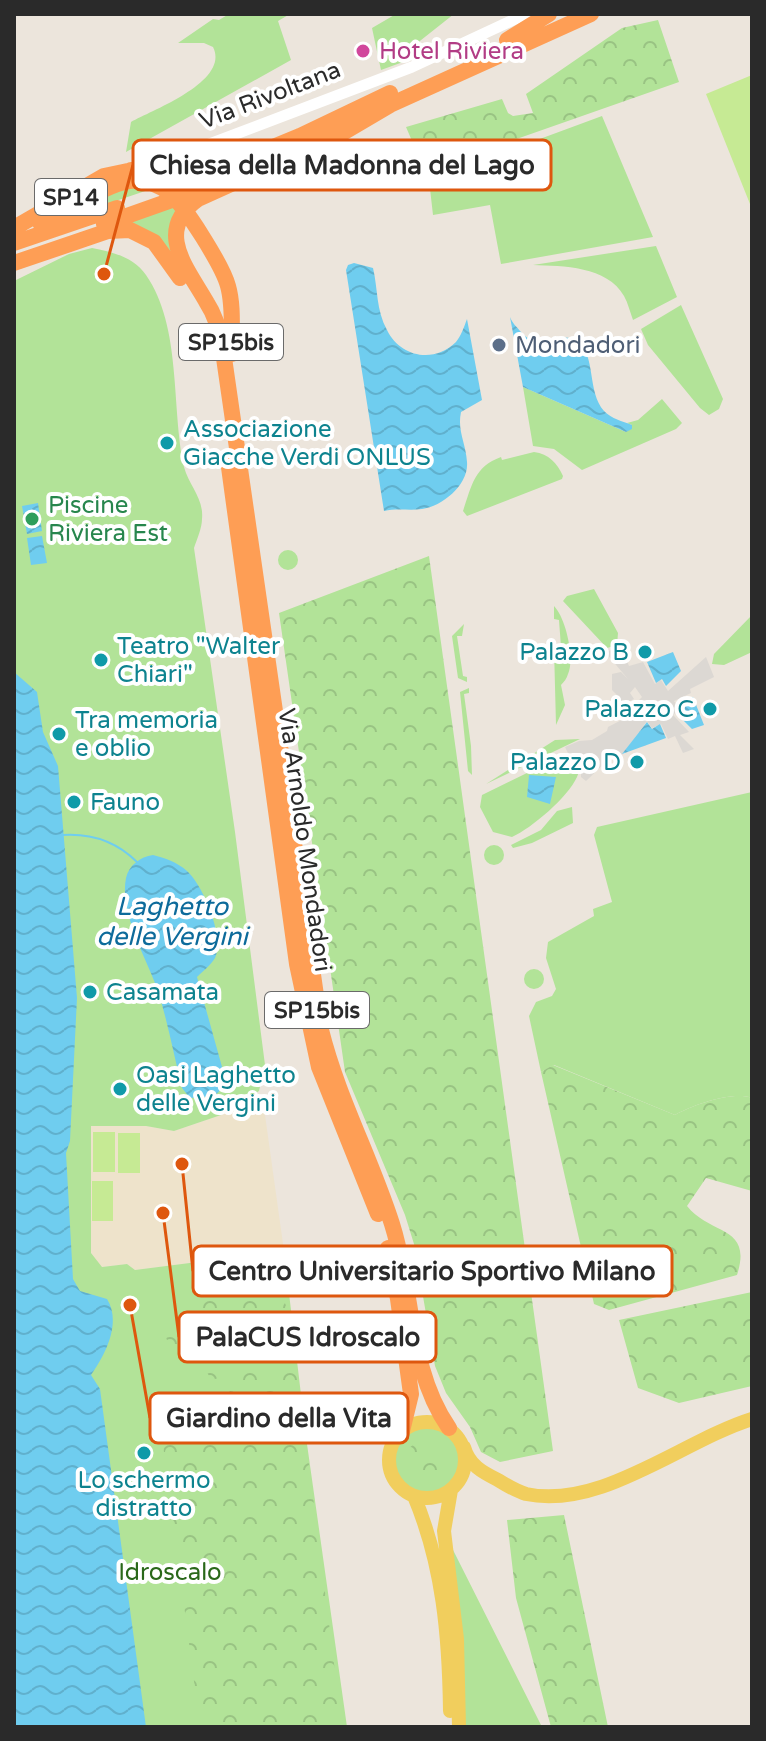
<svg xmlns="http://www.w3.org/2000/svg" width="766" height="1741" viewBox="0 0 766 1741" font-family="'Varela Round',sans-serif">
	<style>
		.education { fill: #eee3cb }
		.green { fill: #b2e398 }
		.forest { fill: url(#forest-crowns) }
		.pitch { fill: #c6ea94 }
		.plaza { fill: #dcd8d3 }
		.water { fill: url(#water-waves) }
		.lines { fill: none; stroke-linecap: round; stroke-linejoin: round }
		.stream { stroke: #6fcdef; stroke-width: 2 }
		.minor { stroke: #fff; stroke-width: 11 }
		.major { stroke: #f1ce5d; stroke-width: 14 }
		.highway { stroke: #fe9e55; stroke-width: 16 }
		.hotel-dot { fill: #d1479c; stroke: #fff; stroke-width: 3 }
		.service-dot { fill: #5c6f8a; stroke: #fff; stroke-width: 3 }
		.culture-dot { fill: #0f9aa8; stroke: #fff; stroke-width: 3 }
		.leisure-dot { fill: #2e9e5b; stroke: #fff; stroke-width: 3 }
		.labels { text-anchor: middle; stroke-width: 8; stroke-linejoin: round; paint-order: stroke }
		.shield { fill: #fff; stroke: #6a6a6a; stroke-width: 2 }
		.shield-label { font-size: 22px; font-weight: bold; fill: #2a2a2a }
		.hotel-label { font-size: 24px; fill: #b23c85; stroke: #fff; text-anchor: start }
		.street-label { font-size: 24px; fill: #2a2a2a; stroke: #fff }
		.service-label { font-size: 24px; fill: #4e5e75; stroke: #fff; text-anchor: start }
		.culture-label { font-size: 24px; fill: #0d838f; stroke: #fff; text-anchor: start }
		.leisure-label { font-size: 24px; fill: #27864d; stroke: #fff; text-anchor: start }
		.park-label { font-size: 24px; fill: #2a681a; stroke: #fff }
		.water-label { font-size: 26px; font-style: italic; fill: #0d6b9b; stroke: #fff }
		.leader { fill: none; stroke: #de570e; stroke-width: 3 }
		.callout-dot { fill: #de570e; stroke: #fff; stroke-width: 3 }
		.callout { fill: #fff; stroke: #de570e; stroke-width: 3 }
		.callout-label { font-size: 26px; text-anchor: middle; font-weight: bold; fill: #2a2a2a }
	</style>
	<defs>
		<pattern id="forest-crowns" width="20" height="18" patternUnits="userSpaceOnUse" patternTransform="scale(2)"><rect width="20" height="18" fill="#b2e398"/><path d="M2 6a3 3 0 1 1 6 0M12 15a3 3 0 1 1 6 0" fill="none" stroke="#99c383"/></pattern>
		<pattern id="water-waves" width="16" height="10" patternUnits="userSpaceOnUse" patternTransform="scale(2)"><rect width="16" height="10" fill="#6fcdef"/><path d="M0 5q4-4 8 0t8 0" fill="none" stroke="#60b0cd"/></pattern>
	</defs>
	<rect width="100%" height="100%" fill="#ece5dc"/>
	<path class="education" d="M 251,1097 L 265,1115 L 284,1251 L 135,1270 L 127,1264 L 102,1267 L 96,1262 L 91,1253 L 91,1126 L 146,1126 L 174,1131 L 221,1115 Z"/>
	<path class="green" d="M 229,14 L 290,14 L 278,21 L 291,60 L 126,152 L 131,122 C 155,109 230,81 213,47 L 204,43 L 178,43 L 213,19 L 219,20 Z
		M 396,14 L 454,14 L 411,48 L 403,62 L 381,70 L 372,28 Z
		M 602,116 L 653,237 L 501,264 L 490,205 L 433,215 L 429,180 Z
		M 127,186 L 151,189 L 63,219 Z
		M 172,205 L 176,209 L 177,259 L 123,225 Z
		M 656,246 L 677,297 L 633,320 C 630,312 628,303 624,296 C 607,266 563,266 533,265 Z
		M 92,248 C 112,252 134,257 146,275 C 182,327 171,407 184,467 C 189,486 204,498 202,519 C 202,528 197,539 194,548 L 235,832 L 265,1065 L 259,1091 L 221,1115 L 174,1131 L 146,1126 L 91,1126 L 91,1253 L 102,1267 L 127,1264 L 135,1270 L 284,1251 L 306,1437 L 347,1727 L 14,1727 L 14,281 L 69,254 Z
		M 681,305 L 723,399 L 719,409 L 709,415 L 700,408 L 648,345 L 641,329 Z
		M 523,387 L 626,432 L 632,425 L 627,423 L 638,420 L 662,399 L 682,423 L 676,429 L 582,470 L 554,449 L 533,446 Z
		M 534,452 C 549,454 557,463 563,476 L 562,479 L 467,516 L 463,511 C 472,485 474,467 501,457 L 502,460 Z
		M278 560a10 10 0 1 1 20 0a10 10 0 1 1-20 0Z
		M 594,589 L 618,633 L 617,645 L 607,648 L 563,601 L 567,596 Z
		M 554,606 C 566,618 575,659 568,674 C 567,678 564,682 561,685 L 565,705 L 556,725 L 554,648 L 561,647 L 559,620 L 554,619 Z
		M 752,615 L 752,652 L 724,665 L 712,664 L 714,654 Z
		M 464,624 L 462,636 L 457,636 L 463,676 L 467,677 L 467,682 L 458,678 L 452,636 Z
		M 469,688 L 469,693 L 464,694 L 471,746 L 472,775 L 468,771 L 460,692 Z
		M 580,739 L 486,784 L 555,740 Z
		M 566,754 L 580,758 C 580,764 580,771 577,777 C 568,797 532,828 512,837 L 493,832 L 480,807 L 482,795 Z
		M 752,792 L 752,1098 C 732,1091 693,1105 675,1115 L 554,1065 L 541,1072 L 529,1016 L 536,1002 L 552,996 L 556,989 L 546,958 L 548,942 L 594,916 L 593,909 L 612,902 L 594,835 L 597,827 Z
		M 572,807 L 573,823 L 532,843 L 513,848 L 511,845 L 541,830 L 557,811 Z
		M484 855a10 10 0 1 1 20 0a10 10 0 1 1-20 0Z
		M524 979a10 10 0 1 1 20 0a10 10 0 1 1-20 0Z
		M395 1460a32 32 0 1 1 64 0a32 32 0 1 1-64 0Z
		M 450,1544 L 542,1727 L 464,1727 Z"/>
	<path class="forest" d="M 658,20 L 679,82 L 425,171 L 406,127 L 502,99 L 508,113 L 513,116 L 533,113 L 526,94 L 622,28 Z
		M 429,556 L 553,1451 L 500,1462 L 481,1452 L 470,1427 L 446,1393 L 435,1366 L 414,1244 L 405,1215 L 345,1072 L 279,613 Z
		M 553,1065 L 675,1115 C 693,1105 732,1091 752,1098 L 752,1191 L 706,1178 L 687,1206 C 711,1236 753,1225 737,1275 L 609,1310 L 594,1304 L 541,1072 Z
		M 238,1264 L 247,1267 C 253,1287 264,1292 283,1299 L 290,1314 L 342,1727 L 200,1727 L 157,1399 L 158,1389 L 165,1385 L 174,1384 L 201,1408 L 211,1407 L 236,1386 L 236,1376 L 230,1371 L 223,1377 L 211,1380 L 203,1364 L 192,1354 L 178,1360 L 172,1356 L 166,1337 L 206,1274 Z
		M 752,1292 L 752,1386 L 679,1403 L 638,1388 L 619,1320 Z
		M 425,1436 L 436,1439 L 442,1452 L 437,1461 L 438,1473 L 430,1479 L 421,1476 L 417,1467 L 408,1458 L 409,1448 Z
		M 564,1515 L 608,1727 L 551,1727 L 516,1598 L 507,1520 Z"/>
	<path class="pitch" d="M 752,75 L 752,209 L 706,94 Z
		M 93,1132 L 115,1132 L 115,1172 L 93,1172 Z
		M 118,1133 L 140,1133 L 140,1173 L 118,1173 Z
		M 92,1181 L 113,1181 L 113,1221 L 92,1221 Z"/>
	<path class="plaza" d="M 621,647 L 629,666 L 643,662 L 655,684 L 661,680 L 668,691 L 706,657 L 714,677 L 690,689 L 691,693 L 674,701 L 679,709 L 673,715 L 689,732 L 680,735 L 694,749 L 683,753 L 675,736 L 668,739 L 661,724 L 652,728 L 647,721 L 622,755 L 611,757 L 586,781 L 581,777 L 581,757 L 568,753 L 565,747 L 579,741 L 592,740 L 607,731 L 608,727 L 641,710 L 637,702 L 642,697 L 635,687 L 630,693 L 634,699 L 614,709 L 613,703 L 618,696 L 612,690 L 612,674 L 621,672 L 628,679 L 605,652 Z"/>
	<path class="water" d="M 354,263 L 373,268 C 378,289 376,310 387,330 C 400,357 434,364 456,342 C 461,336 464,327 467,319 L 482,400 L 461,412 C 457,431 466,443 467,462 C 469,484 443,506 422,509 C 410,511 397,508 384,511 L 346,270 L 348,265 Z
		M 510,317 C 513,324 516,326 521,332 C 544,357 557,327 578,342 C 596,355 587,392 604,411 C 612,419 622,421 632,425 L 632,429 L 626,432 L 523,387 Z
		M 38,503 L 42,531 L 27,534 L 22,506 Z
		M 42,536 L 47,563 L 31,565 L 27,538 Z
		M 673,652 L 681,671 L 666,686 L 662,679 L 656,683 L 647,662 Z
		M 14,672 L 37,692 L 43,732 L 58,766 L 77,998 L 70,1141 L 66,1153 L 73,1279 L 80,1291 L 107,1299 C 122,1323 105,1355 91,1375 L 100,1389 L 146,1727 L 14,1727 Z
		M 693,697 L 704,725 L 692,729 L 677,714 L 684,710 L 679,703 Z
		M 647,722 L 652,729 L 660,724 L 666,738 L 622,754 Z
		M 529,775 L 556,777 L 550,804 L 527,797 Z
		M 153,855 C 165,858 177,862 187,871 C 203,885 225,937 215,958 C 211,965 203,971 197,977 L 224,1074 C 222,1099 213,1097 190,1098 L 182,1088 C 174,1056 168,1023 158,991 C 147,959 119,913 126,878 C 129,865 140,857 153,855 Z"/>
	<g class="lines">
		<path class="stream" d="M 62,835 C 91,833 116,841 137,862"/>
		<path class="minor" d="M 162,162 L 412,67 L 526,14"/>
		<path class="major" d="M389 1460a38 38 0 1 1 76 0a38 38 0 1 1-76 0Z
			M 464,1447 C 469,1465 482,1472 498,1480 C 506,1485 516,1491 526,1494 C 601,1510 682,1441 752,1419
			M 451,1490 L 444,1531 L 457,1639 L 459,1727
			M 414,1496 C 443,1565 449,1636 450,1711"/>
		<path class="highway" d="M 507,40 L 549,14
			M 390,105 L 339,135 L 198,199 C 153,231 188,269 207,303 C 215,315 219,329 222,344 L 321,1030 C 338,1098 371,1158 392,1224 C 414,1293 408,1369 449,1428
			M 381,109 L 591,14
			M 131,170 L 171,172 L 203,170
			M 181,185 L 300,136 L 390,93
			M 40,223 C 69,213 102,185 129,181 C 144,179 158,184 169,193 C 185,205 223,267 228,286 C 234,307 231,332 232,354
			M 104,224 L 203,189
			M 14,228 L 104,176 L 142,168
			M 14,243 L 117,208
			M 14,263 L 108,231 L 130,230 L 154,242 L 180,278
			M 228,460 L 297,964 L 319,1067 L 378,1214
			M 388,1248 L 398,1299 L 411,1394 L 402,1431"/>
	</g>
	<circle class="hotel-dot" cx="363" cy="51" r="8"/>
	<circle class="service-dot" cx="499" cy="345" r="8"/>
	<g class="culture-dot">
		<circle cx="167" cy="443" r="8"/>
		<circle cx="645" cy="652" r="8"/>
		<circle cx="101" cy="660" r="8"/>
		<circle cx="710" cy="709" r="8"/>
		<circle cx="59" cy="734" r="8"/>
		<circle cx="637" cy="762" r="8"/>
		<circle cx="74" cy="802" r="8"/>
		<circle cx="90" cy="992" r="8"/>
		<circle cx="120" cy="1089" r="8"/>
		<circle cx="144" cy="1453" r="8"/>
	</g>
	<circle class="leisure-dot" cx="32" cy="519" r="8"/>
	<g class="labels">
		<g class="shield">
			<rect x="35" y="179" width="72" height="36" rx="6"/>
			<rect x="179" y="324" width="104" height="36" rx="6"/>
			<rect x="265" y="992" width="104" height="36" rx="6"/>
		</g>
		<g class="shield-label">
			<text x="71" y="205">SP14</text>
			<text x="231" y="350">SP15bis</text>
			<text x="317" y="1018">SP15bis</text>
		</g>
		<g class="hotel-label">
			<text x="379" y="59">Hotel Riviera</text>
		</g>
		<g class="street-label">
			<text transform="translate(270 95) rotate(-21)" y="8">Via Rivoltana</text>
			<text transform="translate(305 840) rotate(82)" y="8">Via Arnoldo Mondadori</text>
		</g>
		<g class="service-label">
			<text x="515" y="353">Mondadori</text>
		</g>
		<g class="culture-label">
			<text x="183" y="437">Associazione<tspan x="183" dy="28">Giacche Verdi ONLUS</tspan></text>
			<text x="117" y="654">Teatro "Walter<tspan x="117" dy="28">Chiari"</tspan></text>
			<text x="629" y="660" text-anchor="end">Palazzo B</text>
			<text x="694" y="717" text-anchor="end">Palazzo C</text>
			<text x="75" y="728">Tra memoria<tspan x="75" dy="28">e oblio</tspan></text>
			<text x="621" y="770" text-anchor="end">Palazzo D</text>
			<text x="90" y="810">Fauno</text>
			<text x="106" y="1000">Casamata</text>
			<text x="136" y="1083">Oasi Laghetto<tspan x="136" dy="28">delle Vergini</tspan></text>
			<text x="144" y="1488" text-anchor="middle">Lo schermo<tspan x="144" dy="28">distratto</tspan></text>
		</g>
		<g class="leisure-label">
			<text x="48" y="513">Piscine<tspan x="48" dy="28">Riviera Est</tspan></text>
		</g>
		<g class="park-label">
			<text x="170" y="1580">Idroscalo</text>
		</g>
		<g class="water-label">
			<text x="172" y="915">Laghetto<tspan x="172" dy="30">delle Vergini</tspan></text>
		</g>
	</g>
	<path class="leader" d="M104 274L133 165M182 1164L193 1271M163 1213L179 1337M130 1305L150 1418"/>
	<g class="callout-dot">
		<circle cx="104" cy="274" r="8"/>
		<circle cx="182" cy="1164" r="8"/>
		<circle cx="163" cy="1213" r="8"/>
		<circle cx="130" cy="1305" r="8"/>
	</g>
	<g class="callout">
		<rect x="133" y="140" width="418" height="50" rx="8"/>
		<rect x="193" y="1246" width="479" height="50" rx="8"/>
		<rect x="179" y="1312" width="257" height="50" rx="8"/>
		<rect x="150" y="1393" width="258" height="50" rx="8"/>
	</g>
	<g class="callout-label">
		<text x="342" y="174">Chiesa della Madonna del Lago</text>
		<text x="432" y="1280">Centro Universitario Sportivo Milano</text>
		<text x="308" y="1346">PalaCUS Idroscalo</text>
		<text x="279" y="1427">Giardino della Vita</text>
	</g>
	<rect width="766" height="1741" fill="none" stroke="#2a2a2a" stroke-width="32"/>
</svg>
